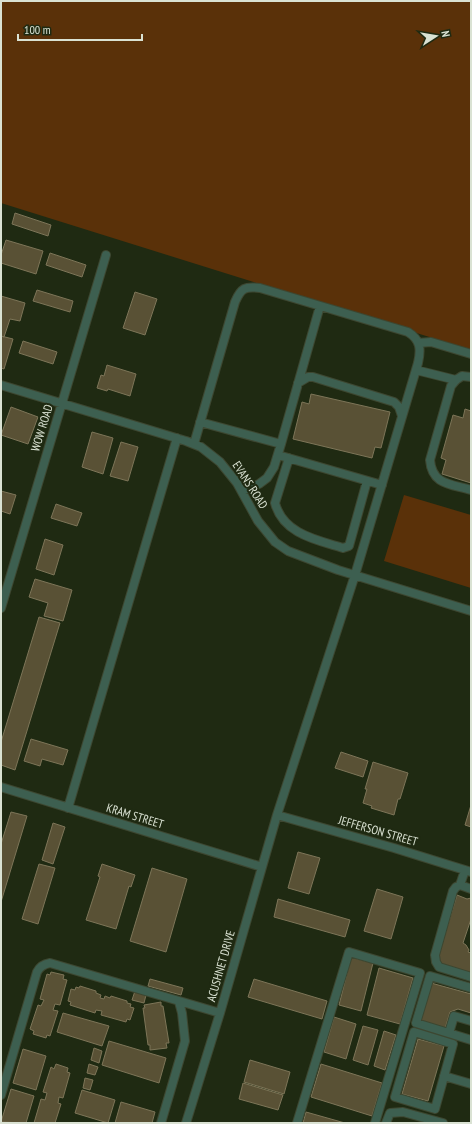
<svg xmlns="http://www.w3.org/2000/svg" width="472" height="1124" viewBox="0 0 472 1124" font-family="'PT Sans Narrow',sans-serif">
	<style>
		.green { fill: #5a3109 }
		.building { fill: #595135; stroke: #7d7558 }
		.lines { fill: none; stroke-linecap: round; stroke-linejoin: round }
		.minor-casing { stroke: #3d4731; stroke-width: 10 }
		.minor { stroke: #3d5f50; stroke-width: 8 }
		.labels { text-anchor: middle; stroke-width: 4; stroke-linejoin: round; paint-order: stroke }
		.street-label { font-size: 12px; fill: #dae2d3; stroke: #1f2a12 }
	</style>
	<rect width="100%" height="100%" fill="#1f2a12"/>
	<path class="green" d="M 1,1 L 471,1 L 471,350 L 1,203 Z
		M 404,495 L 471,515 L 471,588 L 384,561 Z"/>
	<path class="building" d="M 15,213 L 51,225 L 48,236 L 12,224 Z
		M 6,240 L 43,251 L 36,274 L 1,263 L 1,255 Z
		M 50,253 L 86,265 L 82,277 L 46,265 Z
		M 37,290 L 73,301 L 70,312 L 33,301 Z
		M 135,292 L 157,299 L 145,335 L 123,328 Z
		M 1,296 L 25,303 L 20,321 L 10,319 L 4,337 L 1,336 Z
		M 1,336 L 13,339 L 4,369 L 1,368 Z
		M 23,341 L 57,352 L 53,364 L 19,353 Z
		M 107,365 L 136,374 L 130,396 L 108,389 L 107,391 L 97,388 L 101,375 L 104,376 Z
		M 311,394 L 390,412 L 381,448 L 375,447 L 372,458 L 293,439 L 302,402 L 309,404 Z
		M 11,407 L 38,417 L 28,444 L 1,435 Z
		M 465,409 L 471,411 L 471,483 L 442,474 L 446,460 L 441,458 L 453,415 L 463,418 Z
		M 92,432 L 113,438 L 103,474 L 82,467 Z
		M 121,442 L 138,447 L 128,481 L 110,476 Z
		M 1,491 L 16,495 L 10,514 L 1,511 Z
		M 56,504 L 82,513 L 77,526 L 51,518 Z
		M 45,539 L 63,545 L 54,575 L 36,569 Z
		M 35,579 L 72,590 L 63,621 L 44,616 L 48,603 L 29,597 Z
		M 39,617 L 60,623 L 15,770 L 1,765 L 1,742 Z
		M 31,739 L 68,750 L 63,765 L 42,759 L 40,766 L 24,761 Z
		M 341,752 L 368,761 L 363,777 L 335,768 Z
		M 373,762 L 408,773 L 400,799 L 398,799 L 394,815 L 371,808 L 372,806 L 363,803 L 367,789 L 365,789 Z
		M 471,805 L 471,827 L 465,825 Z
		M 11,812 L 27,816 L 1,902 L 1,844 Z
		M 53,823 L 65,827 L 53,864 L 42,860 Z
		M 298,852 L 320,858 L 309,894 L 288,888 Z
		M 39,864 L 55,868 L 38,924 L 22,919 Z
		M 102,864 L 135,875 L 131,887 L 129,886 L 116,929 L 86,920 L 100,877 L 98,876 Z
		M 152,868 L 187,879 L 166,952 L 130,941 Z
		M 377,889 L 403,897 L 391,939 L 364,931 Z
		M 457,895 L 467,899 L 471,898 L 471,919 L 463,943 L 466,945 L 469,950 L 468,952 L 471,953 L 471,975 L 442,966 L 437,959 Z
		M 278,899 L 350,920 L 345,937 L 274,917 Z
		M 351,957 L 373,963 L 361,1011 L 339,1005 Z
		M 379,968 L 413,978 L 400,1024 L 367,1015 Z
		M 51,972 L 64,975 L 63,979 L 67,980 L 60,1005 L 55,1004 L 53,1010 L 58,1011 L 50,1036 L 47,1035 L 46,1038 L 33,1034 L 34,1031 L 30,1029 L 38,1005 L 41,1006 L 44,1000 L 40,999 L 47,974 L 50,975 Z
		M 150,979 L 183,988 L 181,995 L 148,986 Z
		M 254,979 L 327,1001 L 322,1019 L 248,997 Z
		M 431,983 L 471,994 L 471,1013 L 458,1009 L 450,1012 L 445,1029 L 420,1022 Z
		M 80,986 L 96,991 L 96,993 L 101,995 L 100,998 L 104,999 L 105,996 L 110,998 L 111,996 L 127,1001 L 127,1003 L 131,1004 L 130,1007 L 134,1008 L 130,1020 L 127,1019 L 126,1022 L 101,1015 L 102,1011 L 96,1010 L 95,1013 L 70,1005 L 71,1002 L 68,1001 L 71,989 L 75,990 L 76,987 L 79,988 Z
		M 135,991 L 146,995 L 144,1003 L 132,1000 Z
		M 161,1002 L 161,1006 L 163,1006 L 169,1043 L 166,1043 L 167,1048 L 150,1050 L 150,1045 L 148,1045 L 143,1008 L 145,1008 L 144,1005 Z
		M 63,1013 L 109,1026 L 102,1046 L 57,1032 Z
		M 334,1017 L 356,1024 L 346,1059 L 324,1052 Z
		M 363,1026 L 378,1030 L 368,1065 L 353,1060 Z
		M 384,1031 L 396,1035 L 385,1070 L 374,1066 Z
		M 418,1039 L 444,1046 L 428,1101 L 402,1094 Z
		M 109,1041 L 166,1058 L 159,1083 L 102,1065 Z
		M 94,1048 L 102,1051 L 99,1063 L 91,1060 Z
		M 23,1049 L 46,1056 L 36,1090 L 13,1083 Z
		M 250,1060 L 290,1072 L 284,1094 L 244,1082 Z
		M 56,1064 L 68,1068 L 67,1072 L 70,1073 L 63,1098 L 59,1097 L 58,1103 L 61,1104 L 55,1123 L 34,1123 L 41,1099 L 45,1100 L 47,1093 L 43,1092 L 51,1067 L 54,1069 Z
		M 89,1064 L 98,1067 L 95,1075 L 87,1073 Z
		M 321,1064 L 382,1083 L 372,1116 L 311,1097 Z
		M 85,1078 L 93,1080 L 90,1090 L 83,1088 Z
		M 243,1083 L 283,1095 L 278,1110 L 239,1099 Z
		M 11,1089 L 34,1096 L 26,1123 L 1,1122 Z
		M 82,1090 L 115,1100 L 108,1123 L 75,1113 Z
		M 121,1102 L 155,1112 L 152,1123 L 115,1123 Z
		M 306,1112 L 345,1123 L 303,1123 Z"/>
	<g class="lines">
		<g class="minor-casing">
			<path id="minor" d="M 418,343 L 431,342 L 471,354
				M 416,370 L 456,380
				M 471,377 L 462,376 L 456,380 L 451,386 L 430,460 C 432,485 451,484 471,490
				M 298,383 L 308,377 L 313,377 L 394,402 L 399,407 L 402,416
				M 1,385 L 186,441 L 201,447 L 220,462 L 237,483 L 258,521 L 275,542 L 288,551 L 338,570 L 471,611
				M 200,422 L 281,444
				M 278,455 L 382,485
				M 289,458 L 275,503 C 283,534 317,540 343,548 L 349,546 L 367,481
				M 242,491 L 259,484 L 267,478 L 274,467 L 281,444 L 320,306
				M 1,608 L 106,255
				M 1,787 L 262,867
				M 68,808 L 177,438
				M 277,815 L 394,848 L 471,872
				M 465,870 L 460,885 L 471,889
				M 460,885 L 456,887 L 453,891 L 435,955 L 436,962 L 439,967 L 471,977
				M 471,988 L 430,976 L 416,1023 L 471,1040
				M 414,1032 L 453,1044 L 435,1109 L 395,1097 Z
				M 449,1033 L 454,1016 L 471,1021
				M 444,1076 L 471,1084
				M 1,1095 L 37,972 C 40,966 44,964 50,963 L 220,1013
				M 161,1123 L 185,1041 L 182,1013 L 179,1002
				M 186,1123 L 220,1013 L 277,815 L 355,575 L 418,363 C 421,350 421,340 408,332 L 260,288 C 245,286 241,288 235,302 L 194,444
				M 297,1123 L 349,952 L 420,973 L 375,1123
				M 386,1123 L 390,1113 L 403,1112 L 443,1123"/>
		</g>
		<use href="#minor" class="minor"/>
	</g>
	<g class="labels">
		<g class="street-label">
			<text transform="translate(42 428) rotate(-73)" y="4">WOW ROAD</text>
			<text transform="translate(250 485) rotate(57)" y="4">EVANS ROAD</text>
			<text transform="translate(135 816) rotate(17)" y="4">KRAM STREET</text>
			<text transform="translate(378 831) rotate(16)" y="4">JEFFERSON STREET</text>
			<text transform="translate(221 966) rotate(-74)" y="4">ACUSHNET DRIVE</text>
		</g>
	</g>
	<rect width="472" height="1124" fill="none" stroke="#dae2d3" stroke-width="4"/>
	<g transform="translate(436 36) rotate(78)" stroke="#1f2a12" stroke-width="3" paint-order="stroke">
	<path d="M0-3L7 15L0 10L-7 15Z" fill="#dae2d3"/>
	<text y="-6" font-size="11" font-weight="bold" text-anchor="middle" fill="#dae2d3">N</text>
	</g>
	<path d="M18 34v6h124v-6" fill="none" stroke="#dae2d3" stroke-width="2"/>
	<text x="24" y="34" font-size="12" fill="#dae2d3" stroke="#1f2a12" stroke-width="3" paint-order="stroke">100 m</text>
</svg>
